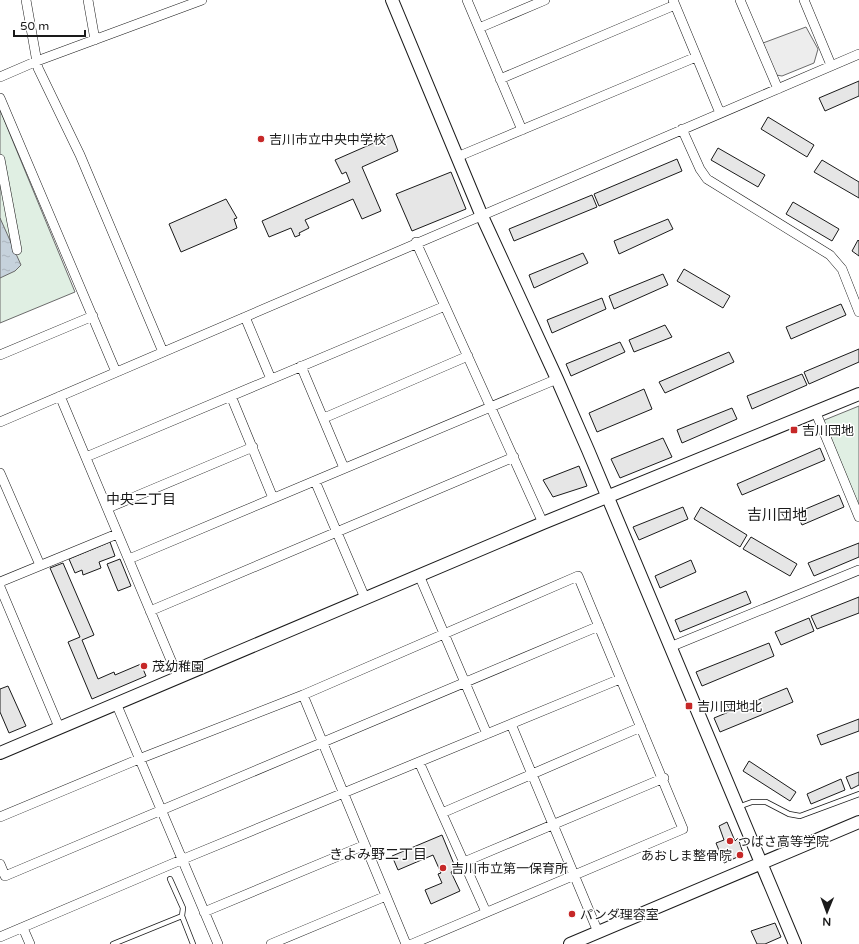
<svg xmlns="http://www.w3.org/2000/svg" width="859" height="944" viewBox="0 0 859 944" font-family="'Varela Round','Noto Sans JP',sans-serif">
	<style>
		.park { fill: #e0efe3; stroke: #6a6a6a }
		.parking { fill: #ededed; stroke: #6a6a6a }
		.water { fill: url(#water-ripples); stroke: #6a6a6a }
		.building { fill: #e6e6e6; stroke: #1a1a1a }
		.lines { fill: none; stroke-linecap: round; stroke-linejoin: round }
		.lane-casing { stroke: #1a1a1a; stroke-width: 6 }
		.street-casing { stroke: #1a1a1a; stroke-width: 10 }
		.secondary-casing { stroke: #1a1a1a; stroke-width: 14 }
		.lane { stroke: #fff; stroke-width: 4.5 }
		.street { stroke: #fff; stroke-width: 9 }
		.secondary { stroke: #fff; stroke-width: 12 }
		.poi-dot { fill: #c62828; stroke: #fff; stroke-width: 1.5 }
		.labels { text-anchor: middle; stroke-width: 3; stroke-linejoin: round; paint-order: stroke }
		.poi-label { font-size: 13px; fill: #1a1a1a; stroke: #fff; text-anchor: start }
		.neighbourhood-label { font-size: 14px; fill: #1a1a1a; stroke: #fff }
		.quarter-label { font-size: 15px; fill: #1a1a1a; stroke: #fff }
	</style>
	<defs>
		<pattern id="water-ripples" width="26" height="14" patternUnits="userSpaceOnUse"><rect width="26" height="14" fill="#c6d2dc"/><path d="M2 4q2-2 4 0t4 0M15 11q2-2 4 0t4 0" fill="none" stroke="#aab4bc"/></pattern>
	</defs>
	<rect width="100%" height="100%" fill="#fff"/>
	<path class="park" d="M 0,110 L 75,292 L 0,323 Z
		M 859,406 L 859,509 L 822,421 Z"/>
	<path class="parking" d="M 806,27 L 818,49 L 814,63 L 782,76 L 776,75 L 763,43 Z"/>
	<path class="water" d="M 0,218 L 21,265 L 15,271 L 0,278 Z"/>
	<path class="building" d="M 859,81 L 859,96 L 825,111 L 819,98 Z
		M 768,117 L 814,145 L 807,157 L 761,129 Z
		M 392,135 L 398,151 L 362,167 L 381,211 L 362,219 L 353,199 L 305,220 L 309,228 L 299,233 L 300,235 L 295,237 L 291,228 L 269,237 L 262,221 L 350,182 L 346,172 L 342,174 L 335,160 Z
		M 718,148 L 765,175 L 758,187 L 711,160 Z
		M 677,159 L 682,171 L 599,206 L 594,194 Z
		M 822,160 L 859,182 L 859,198 L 814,172 Z
		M 451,172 L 466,209 L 412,231 L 396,194 Z
		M 592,195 L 597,207 L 514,241 L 509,229 Z
		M 226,199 L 237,218 L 234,219 L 237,228 L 181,252 L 169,224 Z
		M 793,202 L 839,229 L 832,241 L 786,214 Z
		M 668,219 L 673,229 L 619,254 L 614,241 Z
		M 858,240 L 859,241 L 859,256 L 852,251 Z
		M 583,253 L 588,263 L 534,288 L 529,275 Z
		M 684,269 L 730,296 L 723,308 L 677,281 Z
		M 663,274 L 668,285 L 614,309 L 609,296 Z
		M 602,298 L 606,309 L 552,333 L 547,320 Z
		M 841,304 L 846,315 L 791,339 L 786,327 Z
		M 665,325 L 672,337 L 634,352 L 629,340 Z
		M 620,342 L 625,352 L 571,376 L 566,364 Z
		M 859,349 L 859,362 L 809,384 L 804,372 Z
		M 729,352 L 734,362 L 665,393 L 659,382 Z
		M 802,374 L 807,385 L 752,409 L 747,396 Z
		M 644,389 L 652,409 L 597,432 L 589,413 Z
		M 732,408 L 737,419 L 682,443 L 677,430 Z
		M 663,438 L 672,457 L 620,478 L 611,459 Z
		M 820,448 L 825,460 L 742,495 L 737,484 Z
		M 579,466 L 587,486 L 553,497 L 543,480 Z
		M 839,495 L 844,507 L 802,525 L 796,513 Z
		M 683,507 L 688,519 L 639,540 L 633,527 Z
		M 701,507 L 747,535 L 740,547 L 694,519 Z
		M 751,537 L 797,564 L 790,576 L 743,549 Z
		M 110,542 L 115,556 L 99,562 L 101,568 L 83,575 L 82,570 L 75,573 L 69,559 Z
		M 859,543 L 859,557 L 814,576 L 808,563 Z
		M 120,559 L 131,586 L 118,591 L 107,564 Z
		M 691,560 L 696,572 L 660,588 L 655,576 Z
		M 63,563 L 94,635 L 82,640 L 98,679 L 114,672 L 115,675 L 141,664 L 146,676 L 92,699 L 68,642 L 80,637 L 50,568 Z
		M 746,591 L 751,603 L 680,632 L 675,620 Z
		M 859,597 L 859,613 L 817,629 L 811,616 Z
		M 809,618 L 814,631 L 781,645 L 775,632 Z
		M 769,643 L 774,656 L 702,686 L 696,672 Z
		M 8,686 L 26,726 L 9,733 L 0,712 L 0,689 Z
		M 787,688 L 793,702 L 720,732 L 714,718 Z
		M 859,719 L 859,731 L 821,745 L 817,735 Z
		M 749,761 L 796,792 L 790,801 L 743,771 Z
		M 859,772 L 859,785 L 851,789 L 846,777 Z
		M 841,779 L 845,790 L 811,804 L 807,794 Z
		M 727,822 L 735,841 L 738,838 L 743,853 L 742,855 L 724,863 L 716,843 L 724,840 L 719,826 Z
		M 442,835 L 456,869 L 451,872 L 460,891 L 431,904 L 425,890 L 442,883 L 438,874 L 441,873 L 433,855 L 398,870 L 392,856 Z
		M 775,923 L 781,937 L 765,944 L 757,944 L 751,931 Z"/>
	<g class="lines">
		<g class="lane-casing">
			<path id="lane" d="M 738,807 L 752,802 L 766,802 L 789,814 L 800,816 L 859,794
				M 170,879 L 183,908 L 182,916
				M 113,944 L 182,916 L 193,944"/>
		</g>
		<g class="street-casing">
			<path id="street" d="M 26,0 L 38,68 L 80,155 L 163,352
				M 88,0 L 95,40
				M 467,0 L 522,130
				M 673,0 L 720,113
				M 740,0 L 778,89
				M 804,0 L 831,65
				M 479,28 L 545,0
				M 0,77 L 37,61 L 202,0
				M 500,79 L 675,5
				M 0,98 L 116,372
				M 682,129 L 700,169 L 707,179 L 830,255 L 842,269 L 859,312
				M 457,157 L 696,57
				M 0,159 L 17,250
				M 416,242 L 543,523
				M 245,317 L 271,379
				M 0,355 L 93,316
				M 301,366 L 344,468
				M 60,396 L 178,677
				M 231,396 L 273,498
				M 816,413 L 859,517
				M 324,418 L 468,356
				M 0,422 L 859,54
				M 86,457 L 445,306
				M 0,473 L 40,565
				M 315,481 L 365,598
				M 108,508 L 253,447
				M 129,559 L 557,379
				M 419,575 L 487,734
				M 0,582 L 117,534
				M 0,587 L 59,727
				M 150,611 L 514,457
				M 670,647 L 859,570
				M 303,695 L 406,944
				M 116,703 L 218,944
				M 511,724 L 598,932
				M 419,762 L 486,912
				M 442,813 L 641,727
				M 0,817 L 139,759 L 303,695 L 578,576 L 683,829 L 412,944
				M 464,862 L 664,778
				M 0,864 L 5,876 L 599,626
				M 204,912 L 365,845
				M 23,928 L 30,944
				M 0,937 L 181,860 L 620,679
				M 271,944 L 386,896"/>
		</g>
		<g class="secondary-casing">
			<path id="secondary" d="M 392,0 L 481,214 L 557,379 L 588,450 L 795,944
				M 0,753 L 543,523 L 859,394
				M 570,944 L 859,822"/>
		</g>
		<use href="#lane" class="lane"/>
		<use href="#street" class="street"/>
		<use href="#secondary" class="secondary"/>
	</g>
	<g class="poi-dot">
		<circle cx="261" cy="139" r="4"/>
		<rect x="790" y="426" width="8" height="8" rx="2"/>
		<circle cx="144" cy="666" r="4"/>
		<rect x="685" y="702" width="8" height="8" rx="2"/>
		<circle cx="730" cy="841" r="4"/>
		<circle cx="740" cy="855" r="4"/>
		<circle cx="443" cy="868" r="4"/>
		<circle cx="572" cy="914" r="4"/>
	</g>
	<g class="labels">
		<g class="poi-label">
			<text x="269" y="144">吉川市立中央中学校</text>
			<text x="802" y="435">吉川団地</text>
			<text x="152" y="671">茂幼稚園</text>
			<text x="697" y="711">吉川団地北</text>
			<text x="738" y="846">つばさ高等学院</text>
			<text x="732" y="860" text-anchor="end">あおしま整骨院</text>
			<text x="451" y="873">吉川市立第一保育所</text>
			<text x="580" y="919">パンダ理容室</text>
		</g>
		<g class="neighbourhood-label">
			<text x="141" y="504">中央二丁目</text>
			<text x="378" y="859">きよみ野二丁目</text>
		</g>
		<g class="quarter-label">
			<text x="777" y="520">吉川団地</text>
		</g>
	</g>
	<g transform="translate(827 912) rotate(181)" stroke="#ffffff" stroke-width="3" paint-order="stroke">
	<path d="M0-3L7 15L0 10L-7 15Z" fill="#1a1a1a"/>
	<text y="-6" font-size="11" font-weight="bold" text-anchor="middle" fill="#1a1a1a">N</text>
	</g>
	<path d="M14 30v6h71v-6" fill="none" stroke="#1a1a1a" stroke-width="2"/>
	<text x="20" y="30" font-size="12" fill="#1a1a1a" stroke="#ffffff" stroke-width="3" paint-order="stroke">50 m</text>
</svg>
